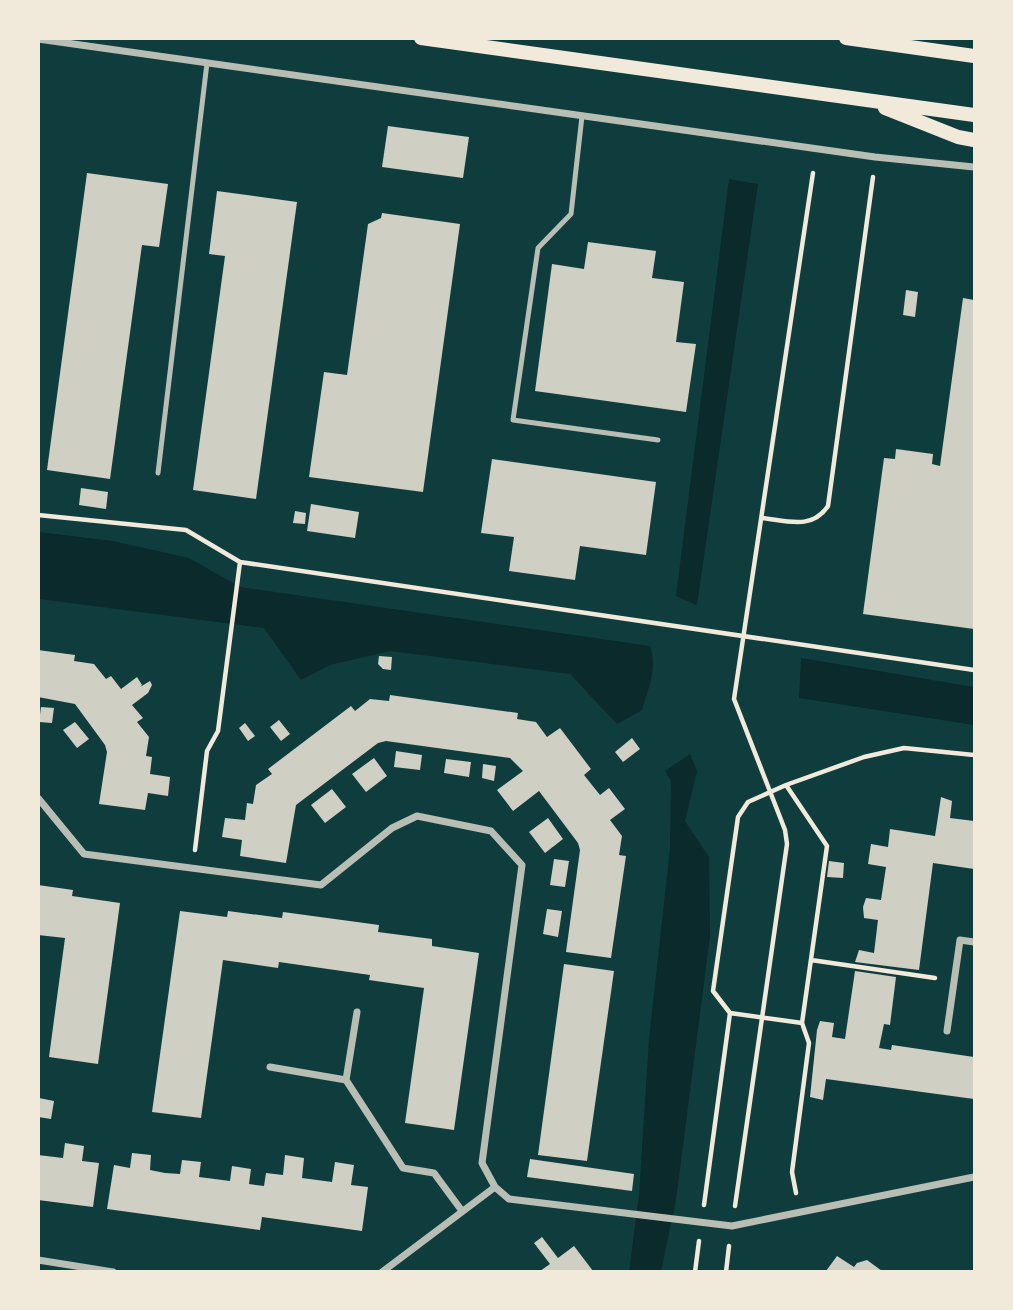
<svg xmlns="http://www.w3.org/2000/svg" width="1013" height="1310" viewBox="0 0 1013 1310" font-family="'Roboto Condensed',sans-serif">
	<style>
		.water { fill: #0a2a2b }
		.building { fill: #cfcfc3 }
		.lines { fill: none; stroke-linecap: round; stroke-linejoin: round }
		.path { stroke: #f1e9da; stroke-width: 4.5 }
		.service { stroke: #b8beb3; stroke-width: 5 }
		.minor { stroke: #b8beb3; stroke-width: 7 }
		.secondary { stroke: #f1e9da; stroke-width: 14 }
	</style>
	<rect width="100%" height="100%" fill="#0f3d3e"/>
	<path class="water" d="M 729,179 L 758,184 L 697,605 L 676,596 Z
		M 39,532 L 113,541 L 189,558 L 240,587 L 650,646 C 658,668 648,688 642,710 L 617,724 L 570,674 L 390,651 L 330,665 L 301,680 L 264,628 L 39,599 Z
		M 801,658 L 974,687 L 974,725 L 799,698 Z
		M 690,754 L 697,771 L 685,821 L 709,857 L 710,936 L 676,1200 L 661,1271 L 629,1272 L 639,1195 L 649,1039 L 670,848 L 671,781 L 665,771 Z"/>
	<path class="building" d="M 388,126 L 469,137 L 463,178 L 382,167 Z
		M 87,173 L 168,184 L 159,247 L 142,245 L 110,479 L 47,470 Z
		M 217,191 L 297,202 L 256,499 L 193,490 L 225,256 L 209,254 Z
		M 382,213 L 460,224 L 423,492 L 309,477 L 324,372 L 347,375 L 368,224 L 381,218 Z
		M 588,242 L 656,251 L 652,278 L 684,282 L 676,342 L 696,344 L 686,412 L 535,391 L 552,264 L 584,269 Z
		M 906,290 L 918,292 L 915,317 L 903,315 Z
		M 963,298 L 974,300 L 974,629 L 863,614 L 884,458 L 895,459 L 896,449 L 933,454 L 932,464 L 940,466 Z
		M 492,459 L 656,482 L 646,555 L 580,546 L 575,580 L 509,571 L 514,537 L 481,533 Z
		M 81,488 L 108,492 L 106,509 L 79,505 Z
		M 311,504 L 359,512 L 355,538 L 307,531 Z
		M 295,511 L 306,513 L 305,524 L 293,523 Z
		M 38,650 L 75,655 L 74,661 L 94,664 L 106,679 L 111,676 L 121,689 L 137,677 L 142,685 L 140,687 L 150,681 L 152,685 L 148,693 L 132,705 L 143,718 L 137,722 L 149,737 L 146,756 L 152,757 L 150,774 L 170,777 L 168,796 L 148,793 L 145,810 L 99,804 L 107,752 L 105,745 L 75,704 L 38,697 Z
		M 379,656 L 392,657 L 391,670 L 383,669 L 378,664 Z
		M 390,695 L 518,713 L 517,719 L 536,722 L 547,737 L 560,728 L 591,769 L 584,775 L 600,795 L 609,788 L 625,809 L 610,820 L 622,836 L 619,855 L 626,856 L 611,958 L 566,952 L 580,850 L 578,843 L 539,791 L 513,811 L 497,790 L 523,771 L 510,758 L 386,741 L 378,743 L 296,805 L 286,863 L 240,856 L 242,840 L 222,837 L 225,818 L 245,820 L 247,803 L 253,804 L 256,785 L 272,774 L 268,769 L 351,706 L 355,711 L 370,699 L 389,701 Z
		M 41,707 L 54,708 L 52,723 L 39,722 Z
		M 279,720 L 290,734 L 281,741 L 270,727 Z
		M 75,722 L 89,739 L 77,748 L 63,730 Z
		M 245,723 L 255,736 L 248,741 L 239,728 Z
		M 632,738 L 640,749 L 623,762 L 615,752 Z
		M 396,751 L 422,755 L 420,770 L 394,767 Z
		M 374,758 L 387,776 L 366,792 L 352,774 Z
		M 446,759 L 471,762 L 469,777 L 444,773 Z
		M 483,764 L 496,766 L 494,781 L 482,778 Z
		M 332,789 L 346,807 L 325,823 L 311,805 Z
		M 941,797 L 952,801 L 950,818 L 974,821 L 974,869 L 933,863 L 919,970 L 855,962 L 859,950 L 874,953 L 878,920 L 864,918 L 863,907 L 866,898 L 881,900 L 886,867 L 868,864 L 871,844 L 888,847 L 890,829 L 935,836 Z
		M 548,818 L 563,839 L 545,853 L 529,832 Z
		M 554,859 L 569,861 L 565,887 L 550,885 Z
		M 829,861 L 844,863 L 843,878 L 827,877 Z
		M 38,885 L 73,890 L 72,896 L 120,903 L 98,1064 L 49,1057 L 65,938 L 38,935 Z
		M 547,909 L 562,911 L 558,937 L 543,934 Z
		M 180,911 L 227,917 L 228,911 L 282,918 L 283,912 L 379,925 L 378,932 L 432,939 L 432,946 L 479,953 L 454,1130 L 405,1123 L 424,988 L 369,980 L 370,975 L 279,962 L 278,968 L 223,960 L 201,1118 L 152,1112 Z
		M 564,964 L 614,971 L 587,1161 L 538,1155 Z
		M 855,971 L 896,977 L 890,1025 L 884,1024 L 879,1048 L 891,1050 L 892,1045 L 974,1057 L 974,1099 L 826,1079 L 823,1100 L 810,1097 L 817,1030 L 820,1021 L 834,1023 L 832,1037 L 845,1039 Z
		M 39,1098 L 54,1101 L 51,1119 L 38,1117 Z
		M 65,1143 L 84,1146 L 82,1161 L 99,1163 L 93,1207 L 38,1200 L 38,1155 L 63,1158 Z
		M 132,1153 L 151,1155 L 150,1170 L 165,1173 L 180,1174 L 182,1160 L 201,1162 L 199,1177 L 230,1181 L 232,1166 L 251,1169 L 249,1184 L 264,1186 L 266,1173 L 283,1175 L 285,1155 L 304,1158 L 302,1178 L 332,1182 L 335,1162 L 354,1165 L 351,1185 L 368,1187 L 362,1231 L 262,1217 L 260,1230 L 107,1209 L 114,1165 L 130,1168 Z
		M 530,1159 L 634,1174 L 632,1191 L 527,1177 Z
		M 542,1237 L 558,1258 L 574,1246 L 593,1271 L 540,1271 L 550,1264 L 534,1243 Z
		M 837,1256 L 854,1267 L 857,1263 L 867,1260 L 882,1271 L 826,1271 Z"/>
	<g class="lines">
		<path class="path" d="M 38,515 L 186,530 L 240,562 L 974,670
			M 762,518 C 788,521 812,530 828,506 L 873,177
			M 195,850 L 207,751 L 218,731 L 240,562
			M 811,960 L 935,978
			M 730,1013 L 713,991 L 738,817 L 748,802 L 786,785
			M 802,1023 L 827,846 L 786,785 L 864,757 L 904,748 L 974,755
			M 704,1205 L 730,1013 L 802,1023 L 809,1043 L 792,1172 L 796,1193
			M 735,1206 L 787,844 L 785,830 L 734,699 L 813,173
			M 695,1272 L 699,1241
			M 726,1272 L 729,1246"/>
		<path class="service" d="M 582,116 L 571,214 L 538,248 L 513,420 L 658,440
			M 158,473 L 207,63"/>
		<path class="minor" d="M 38,39 L 875,157 L 974,167
			M 38,798 L 84,854 L 321,885 L 392,828 L 417,816 L 491,831 L 522,865 L 482,1163 L 495,1187 L 509,1199 L 732,1226 L 974,1177
			M 947,1031 L 960,940 L 974,942
			M 270,1067 L 346,1080 L 403,1168 L 434,1173 L 462,1211
			M 346,1080 L 357,1012
			M 38,1260 L 113,1272
			M 382,1272 L 495,1187"/>
		<path class="secondary" d="M 421,38 L 974,115
			M 846,38 L 974,56
			M 885,108 L 958,137 L 974,140"/>
	</g>
	<rect width="1013" height="1310" fill="none" stroke="#f1e9da" stroke-width="80"/>
</svg>
